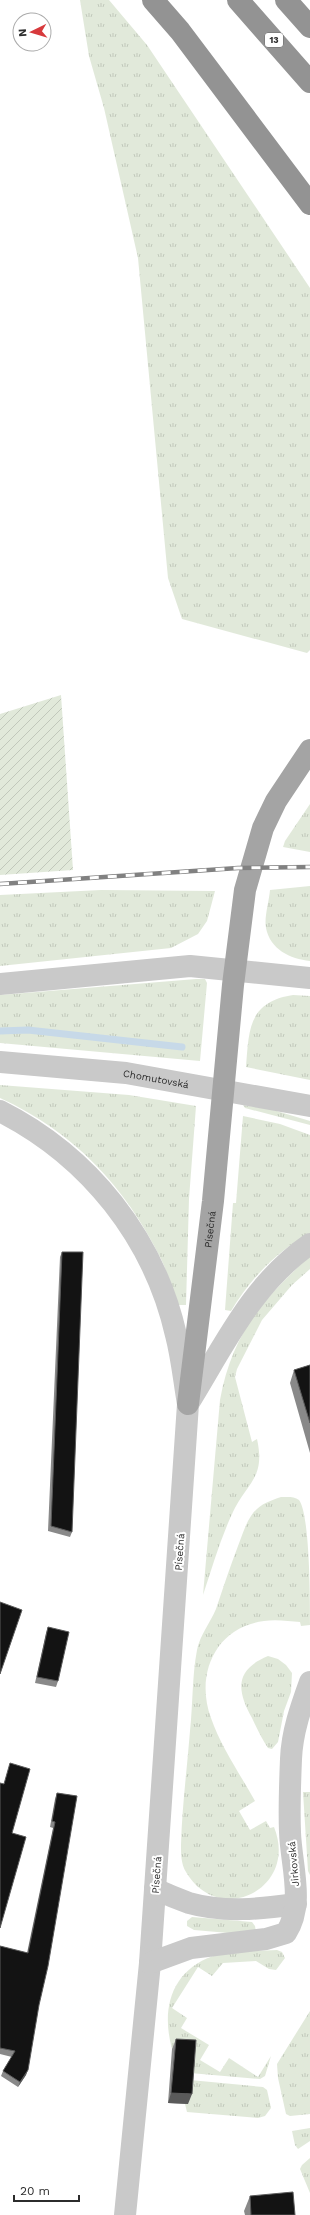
<svg xmlns="http://www.w3.org/2000/svg" width="310" height="2215" viewBox="0 0 310 2215" font-family="'Work Sans',sans-serif">
	<style>
		.grass { fill: url(#grass-tufts) }
		.garden { fill: url(#garden-furrows) }
		.lines { fill: none; stroke-linecap: round; stroke-linejoin: round }
		.stream { stroke: #c7d9e8; stroke-width: 7 }
		.minor { stroke: #c9c9c9; stroke-width: 22 }
		.major { stroke: #a4a4a4; stroke-width: 22 }
		.highway { stroke: #939393; stroke-width: 22 }
		.rail-casing { stroke: #818181; stroke-width: 4.5 }
		.rail { stroke: #fff; stroke-width: 3; stroke-dasharray: 9; stroke-linecap: butt }
		.wall { fill: #898989 }
		.shaded-wall { fill: #5a5a5a }
		.building { fill: #131313; stroke: #5a5a5a }
		.labels { text-anchor: middle; stroke-width: 4; stroke-linejoin: round; paint-order: stroke }
		.shield { fill: #fff; stroke: #6b6b6b; stroke-width: 1 }
		.shield-label { font-size: 9px; font-weight: bold; fill: #2c2c2c }
		.street-label { font-size: 10px; fill: #2c2c2c; stroke: #fff }
	</style>
	<defs>
		<pattern id="grass-tufts" width="24" height="20" patternUnits="userSpaceOnUse"><rect width="24" height="20" fill="#e1e9da"/><path d="M3 7l-1-3M5 7V3M7 7l1-3M15 17l-1-3M17 17v-4M19 17l1-3" fill="none" stroke="#c1c8bb"/></pattern>
		<pattern id="garden-furrows" width="10" height="10" patternUnits="userSpaceOnUse"><rect width="10" height="10" fill="#e1e9da"/><path d="M-1 1l2-2M0 10L10 0M9 11l2-2" fill="none" stroke="#c1c8bb"/></pattern>
	</defs>
	<rect width="100%" height="100%" fill="#fff"/>
	<path class="grass" d="M 80,0 L 109,0 L 147,45 L 310,288 L 310,650 L 307,653 L 182,619 L 168,578 L 138,258 L 104,108 L 89,56 Z
		M 310,804 L 310,852 L 283,847 L 285,841 Z
		M 310,886 L 310,961 C 290,959 270,949 266,928 C 264,917 269,902 270,890 Z
		M 101,890 L 215,891 L 207,921 L 198,934 L 171,948 L 0,966 L 0,895 Z
		M 196,979 L 205,979 L 207,983 L 200,1061 L 0,1043 L 0,995 Z
		M 293,995 L 310,996 L 310,1080 L 246,1067 C 249,1030 248,1002 293,995 Z
		M 0,1085 L 129,1095 L 196,1106 L 189,1199 L 186,1305 L 177,1305 C 172,1290 168,1273 161,1259 C 125,1186 74,1132 0,1098 Z
		M 243,1105 L 270,1109 L 310,1121 L 310,1125 L 245,1108 Z
		M 243,1116 L 280,1124 L 310,1135 L 310,1233 C 277,1251 250,1279 231,1311 L 225,1310 L 233,1203 L 236,1203 Z
		M 310,1256 L 310,1269 L 292,1285 L 262,1320 L 237,1369 L 235,1377 L 252,1442 L 257,1439 C 266,1479 246,1483 232,1514 C 220,1540 212,1568 203,1595 L 220,1400 C 232,1334 262,1300 310,1256 Z
		M 281,1497 C 287,1497 294,1496 299,1500 C 310,1514 310,1601 310,1625 L 301,1626 L 300,1622 C 289,1621 275,1619 264,1621 C 215,1627 195,1675 211,1718 C 221,1747 240,1774 255,1801 L 239,1811 L 250,1830 L 266,1821 L 270,1828 L 274,1827 C 299,1889 219,1928 186,1872 C 181,1864 181,1854 181,1845 C 182,1807 187,1769 190,1731 C 193,1704 192,1676 197,1650 C 200,1635 210,1623 216,1609 C 223,1588 230,1567 238,1546 C 242,1536 245,1525 251,1516 C 258,1505 269,1501 281,1497 Z
		M 268,1656 L 278,1659 L 286,1665 L 292,1673 L 291,1692 L 284,1711 L 278,1742 L 272,1749 L 268,1748 C 262,1739 257,1729 252,1718 C 237,1691 234,1670 268,1656 Z
		M 303,1792 L 310,1792 L 310,1875 L 308,1871 Z
		M 192,1917 L 252,1922 L 255,1926 L 256,1932 L 252,1935 L 194,1930 L 187,1926 L 187,1921 Z
		M 277,1950 L 282,1952 L 285,1958 L 276,1970 L 269,1969 L 256,1961 L 223,1963 L 212,1976 L 198,1967 L 172,2008 L 187,2018 L 181,2028 L 209,2045 L 200,2060 L 220,2072 L 229,2058 L 258,2077 L 271,2056 L 265,2076 L 260,2079 L 190,2073 L 192,2050 L 172,2049 C 161,2009 171,1971 213,1956 C 230,1950 259,1951 277,1950 Z
		M 310,2011 L 310,2114 L 290,2116 L 286,2114 L 278,2078 L 277,2064 Z
		M 190,2080 L 263,2087 L 267,2090 L 271,2108 L 265,2116 L 258,2118 L 187,2112 L 185,2104 L 188,2104 Z
		M 310,2128 L 310,2141 L 298,2149 L 295,2145 L 292,2131 Z
		M 310,2158 L 310,2193 L 300,2169 L 302,2165 Z"/>
	<path class="garden" d="M 61,695 L 73,870 L 0,875 L 0,714 Z"/>
	<g class="lines">
		<path class="stream" d="M 0,1031 L 28,1030 L 182,1047"/>
		<g class="minor">
			<path d="M 0,984 L 190,966 L 310,978"/>
			<path id="s1" d="M 0,1062 L 126,1073 L 310,1106"/>
			<path d="M 0,1111 C 89,1156 154,1238 176,1335 C 182,1358 184,1381 188,1404 L 150,1963 L 125,2215"/>
			<path d="M 188,1404 C 224,1346 252,1284 310,1244"/>
			<path d="M 155,1889 C 166,1894 178,1899 189,1903 C 224,1913 261,1909 296,1904"/>
			<path d="M 150,1963 L 191,1948 L 266,1939 L 286,1933 C 305,1904 291,1865 290,1832 C 289,1808 290,1783 291,1759 C 292,1732 301,1707 310,1682"/>
		</g>
		<path class="major" id="s2" d="M 188,1404 L 213,1201 L 233,985 L 245,890 L 263,828 L 276,801 L 310,750"/>
		<path class="highway" d="M 153,0 L 180,31 L 310,204
			M 238,0 L 310,82
			M 286,0 L 310,27"/>
		<g class="rail-casing">
			<path id="rail" d="M 0,884 L 238,868 L 310,867"/>
		</g>
		<use href="#rail" class="rail"/>
	</g>
	<path class="wall" d="M 62,1252 L 72,1532 L 70,1537 L 48,1531 L 60,1257 Z
		M 310,1365 L 310,1453 L 290,1383 L 294,1370 Z
		M 48,1627 L 58,1681 L 56,1687 L 35,1683 L 46,1633 Z
		M 57,1793 L 77,1796 L 26,2075 L 18,2087 L 1,2076 L 3,2071 L 12,2057 L 0,2054 L 0,1946 L 27,1953 L 53,1828 L 50,1827 L 55,1799 Z
		M 176,2039 L 188,2104 L 168,2103 L 172,2049 Z
		M 250,2196 L 295,2215 L 245,2215 L 244,2211 Z"/>
	<path class="shaded-wall" d="M 28,2070 L 26,2075 L 18,2087 L 20,2082 Z
		M 171,2093 L 192,2094 L 188,2104 L 168,2103 Z"/>
	<path class="building" d="M 62,1252 L 83,1252 L 72,1532 L 51,1526 Z
		M 310,1365 L 310,1423 L 294,1370 Z
		M 0,1602 L 22,1610 L 0,1674 Z
		M 48,1627 L 69,1632 L 58,1681 L 37,1677 Z
		M 10,1763 L 30,1769 L 12,1833 L 26,1837 L 0,1928 L 0,1783 L 4,1784 Z
		M 57,1793 L 77,1796 L 48,1966 L 39,2005 L 28,2070 L 20,2082 L 3,2071 L 15,2051 L 0,2048 L 0,1946 L 28,1953 L 55,1822 L 52,1821 Z
		M 176,2039 L 196,2040 L 192,2094 L 171,2093 Z
		M 293,2192 L 295,2215 L 251,2215 L 250,2196 Z"/>
	<g class="labels">
		<rect class="shield" x="265" y="33" width="18" height="14" rx="3"/>
		<g class="shield-label">
			<text x="274" y="43">13</text>
		</g>
		<g class="street-label">
			<text dy="4" stroke="none"><textPath href="#s1" startOffset="157">Chomutovská</textPath></text>
			<text dy="4" stroke="none"><textPath href="#s2" startOffset="176">Písečná</textPath></text>
			<text transform="translate(179 1552) rotate(-86)" y="4">Písečná</text>
			<text transform="translate(293 1864) rotate(-95)" y="4">Jirkovská</text>
			<text transform="translate(156 1875) rotate(-86)" y="4">Písečná</text>
		</g>
	</g>
	<g transform="translate(32 32) rotate(265)"><circle r="19" fill="#ffffff" stroke="#ababab"/>
	<path d="M0-3L7 15L0 10L-7 15Z" fill="#d7393c"/>
	<text y="-6" font-size="11" font-weight="bold" text-anchor="middle" fill="#2c2c2c">N</text>
	</g>
	<path d="M14 2195v6h65v-6" fill="none" stroke="#2c2c2c" stroke-width="2"/>
	<text x="20" y="2195" font-size="12" fill="#2c2c2c" stroke="#ffffff" stroke-width="3" paint-order="stroke">20 m</text>
</svg>
